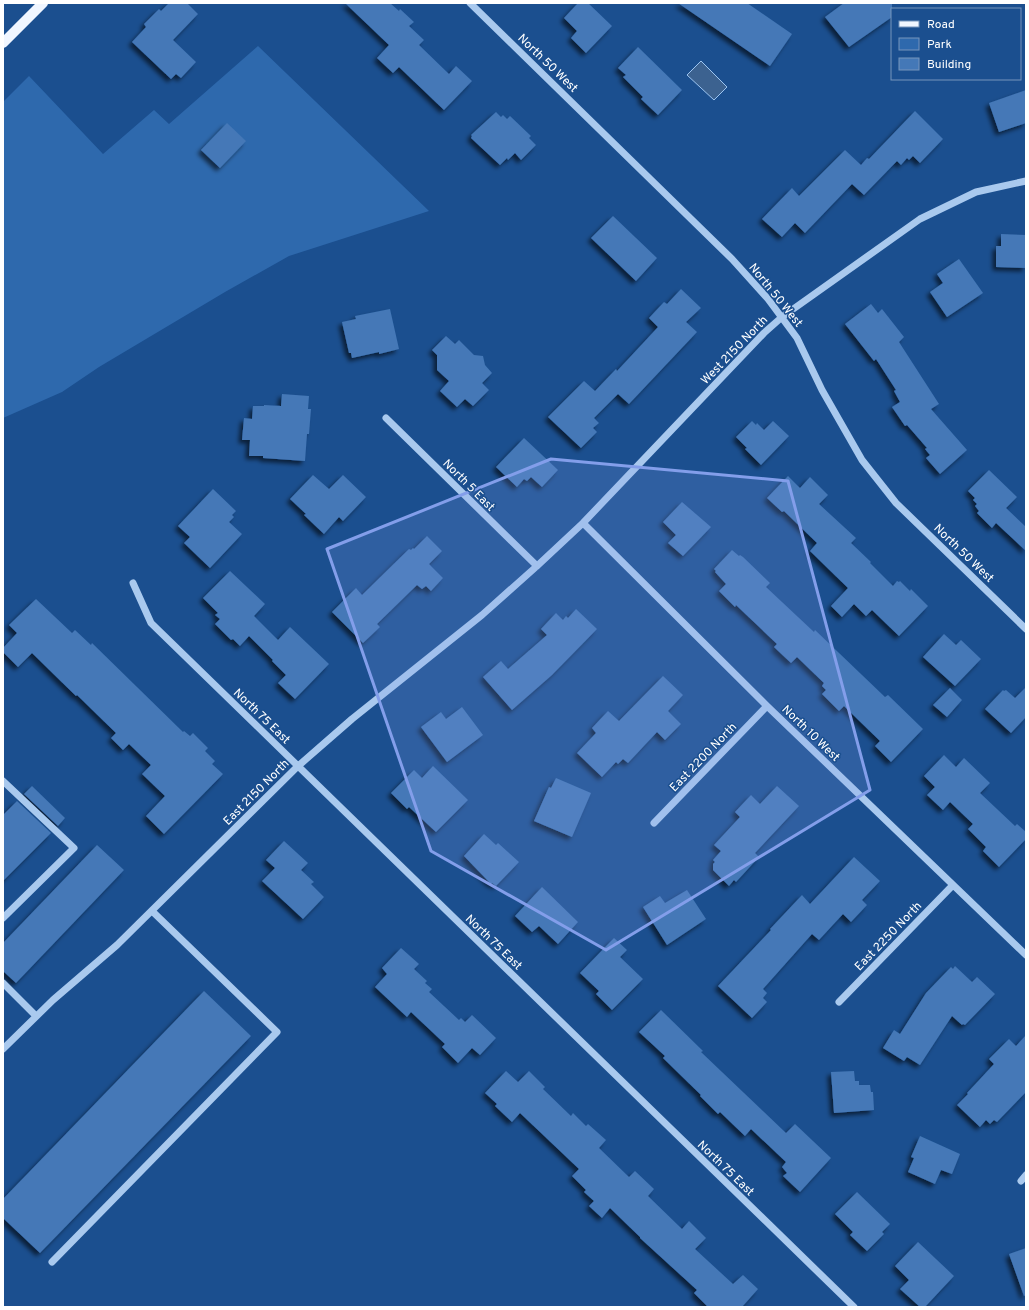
<svg xmlns="http://www.w3.org/2000/svg" width="1029" height="1310" viewBox="0 0 1029 1310" font-family="Overpass,sans-serif">
	<style>
		.green { fill: #2e69ad }
		.water { fill: #3c6290; stroke: #9cc4f0 }
		.building { fill: #4478b7; filter: url(#shadow) }
		.lines { fill: none; stroke-linecap: round; stroke-linejoin: round }
		.minor { stroke: #a9c9ee; stroke-width: 7 }
		.major { stroke: #f0f6ff; stroke-width: 10 }
		.marked { fill: #839eea; fill-opacity: 0.2; stroke: #839eea; stroke-width: 3; stroke-linejoin: round }
		.labels { text-anchor: middle; stroke-width: 3; stroke-linejoin: round; paint-order: stroke }
		.street-label { font-size: 12px; fill: #fff; stroke: #1b4f8f }
	</style>
	<defs>
		<filter id="shadow"><feDropShadow dx="-3.5" dy="3.5" stdDeviation="2" flood-color="#0009"/></filter>
	</defs>
	<rect width="100%" height="100%" fill="#1b4f8f"/>
	<path class="green" d="M 258,46 L 429,211 L 289,256 L 225,292 L 99,367 L 62,392 L 3,418 L 3,102 L 29,76 L 103,154 L 154,110 L 169,124 Z"/>
	<path class="water" d="M 701,61 L 727,87 L 714,100 L 687,75 Z"/>
	<path class="building" d="M 169,3 L 187,3 L 198,14 L 173,40 L 196,62 L 181,78 L 176,74 L 171,79 L 132,42 L 146,27 L 144,24 L 159,9 L 161,11 Z
		M 345,3 L 390,3 L 399,11 L 400,9 L 414,22 L 409,26 L 424,40 L 419,45 L 449,74 L 456,66 L 472,81 L 444,110 L 399,67 L 393,73 L 377,58 L 389,45 Z
		M 578,3 L 588,3 L 612,26 L 586,53 L 571,38 L 577,31 L 564,18 Z
		M 678,3 L 747,3 L 792,34 L 770,66 Z
		M 844,3 L 892,3 L 892,17 L 849,47 L 825,17 Z
		M 638,47 L 682,90 L 658,115 L 641,99 L 643,97 L 623,77 L 626,75 L 618,68 Z
		M 1026,90 L 1026,123 L 999,132 L 989,103 Z
		M 915,111 L 943,139 L 920,163 L 913,156 L 909,160 L 907,158 L 901,165 L 897,161 L 864,195 L 852,184 L 805,233 L 795,223 L 782,237 L 762,219 L 792,188 L 799,196 L 845,150 L 861,165 L 867,158 L 869,159 Z
		M 496,112 L 501,117 L 503,115 L 507,119 L 510,116 L 531,136 L 529,138 L 536,145 L 521,160 L 515,153 L 508,160 L 507,158 L 500,165 L 471,138 L 472,136 L 471,135 Z
		M 227,123 L 246,141 L 220,168 L 201,150 Z
		M 613,216 L 657,258 L 636,281 L 591,238 Z
		M 1001,234 L 1026,235 L 1026,268 L 996,267 L 996,246 L 1001,246 Z
		M 959,259 L 983,293 L 947,317 L 930,292 L 943,283 L 937,274 Z
		M 681,289 L 701,308 L 686,322 L 697,332 L 629,404 L 618,394 L 594,418 L 599,423 L 593,428 L 597,432 L 581,448 L 548,417 L 584,381 L 595,391 L 616,369 L 617,371 L 658,327 L 649,318 L 664,302 L 667,304 Z
		M 871,304 L 878,313 L 882,309 L 904,337 L 899,342 L 939,404 L 931,409 L 967,450 L 940,474 L 926,458 L 930,455 L 925,449 L 927,448 L 907,425 L 905,426 L 892,407 L 900,402 L 894,391 L 896,390 L 876,359 L 874,361 L 845,324 Z
		M 390,309 L 399,349 L 379,354 L 379,352 L 352,358 L 351,353 L 349,353 L 342,322 L 356,319 L 355,316 Z
		M 446,336 L 455,344 L 459,340 L 474,355 L 483,356 L 485,365 L 492,373 L 482,383 L 489,390 L 473,406 L 465,399 L 457,407 L 440,391 L 449,381 L 437,370 L 437,355 L 432,350 Z
		M 282,394 L 309,396 L 308,409 L 311,409 L 309,434 L 307,434 L 305,461 L 263,458 L 263,456 L 249,456 L 250,440 L 242,440 L 244,418 L 252,419 L 253,406 L 264,406 L 264,405 L 281,406 Z
		M 752,421 L 756,425 L 757,423 L 764,430 L 773,421 L 789,436 L 761,465 L 745,449 L 747,448 L 736,437 Z
		M 524,438 L 558,470 L 542,487 L 531,477 L 527,481 L 524,479 L 517,487 L 496,467 Z
		M 989,470 L 1017,497 L 1006,508 L 1026,527 L 1026,551 L 996,523 L 992,528 L 977,513 L 979,511 L 975,506 L 977,504 L 973,500 L 975,498 L 968,491 Z
		M 313,475 L 329,489 L 343,475 L 366,497 L 343,521 L 339,517 L 324,534 L 304,515 L 306,514 L 290,499 Z
		M 788,476 L 800,488 L 810,477 L 828,495 L 819,504 L 856,538 L 851,543 L 871,562 L 870,563 L 893,586 L 897,581 L 899,582 L 900,581 L 910,591 L 911,589 L 928,606 L 899,636 L 872,610 L 866,616 L 854,604 L 842,617 L 831,606 L 848,588 L 810,551 L 817,543 L 784,511 L 782,512 L 781,511 L 767,498 Z
		M 213,489 L 236,511 L 232,515 L 234,517 L 229,522 L 242,534 L 210,568 L 184,543 L 190,537 L 178,526 Z
		M 682,502 L 711,527 L 683,556 L 668,543 L 676,535 L 663,522 Z
		M 427,536 L 442,551 L 429,564 L 443,578 L 431,591 L 426,586 L 422,589 L 417,585 L 377,624 L 380,627 L 363,643 L 332,612 L 356,588 L 362,595 L 409,549 L 411,550 L 413,548 L 414,549 Z
		M 732,550 L 739,556 L 740,555 L 743,557 L 770,583 L 766,587 L 814,632 L 815,630 L 885,697 L 888,695 L 923,729 L 891,762 L 875,746 L 880,741 L 844,706 L 839,711 L 822,694 L 826,690 L 822,686 L 824,683 L 797,657 L 791,663 L 774,647 L 777,644 L 736,605 L 735,607 L 719,591 L 726,584 L 715,572 L 716,571 L 714,569 Z
		M 230,571 L 265,604 L 254,616 L 278,640 L 290,627 L 329,664 L 295,699 L 278,683 L 286,675 L 272,661 L 273,660 L 249,636 L 240,646 L 233,639 L 231,640 L 215,624 L 220,619 L 215,615 L 218,613 L 203,598 Z
		M 36,599 L 72,633 L 75,630 L 91,645 L 92,643 L 183,732 L 184,731 L 190,736 L 193,733 L 208,748 L 205,751 L 215,761 L 212,764 L 223,774 L 164,834 L 146,816 L 165,796 L 142,774 L 151,765 L 129,744 L 123,750 L 111,738 L 116,733 L 77,695 L 76,696 L 32,653 L 18,667 L 3,652 L 3,648 L 17,633 L 9,625 Z
		M 576,609 L 597,629 L 552,675 L 512,710 L 483,677 L 501,661 L 508,669 L 547,635 L 541,629 L 556,613 L 563,620 L 566,616 L 568,618 Z
		M 944,634 L 956,645 L 961,640 L 981,659 L 955,686 L 923,657 Z
		M 663,676 L 683,695 L 668,711 L 681,724 L 665,740 L 657,732 L 628,763 L 623,759 L 618,764 L 616,762 L 602,777 L 577,753 L 596,733 L 592,728 L 608,711 L 619,721 Z
		M 1026,687 L 1026,717 L 1011,733 L 985,709 L 1003,690 L 1004,691 L 1006,690 L 1015,698 Z
		M 950,688 L 962,700 L 947,717 L 933,705 Z
		M 462,707 L 483,735 L 447,762 L 421,727 L 441,712 L 446,719 Z
		M 944,755 L 956,767 L 964,758 L 990,783 L 980,793 L 1015,826 L 1017,824 L 1026,832 L 1026,839 L 999,867 L 983,851 L 986,847 L 968,829 L 973,824 L 950,802 L 943,810 L 927,795 L 935,787 L 924,776 Z
		M 433,766 L 468,800 L 436,832 L 409,807 L 407,809 L 391,793 L 414,770 L 422,778 Z
		M 556,778 L 591,793 L 572,837 L 534,821 L 549,787 L 551,788 Z
		M 32,786 L 65,818 L 58,826 L 24,794 Z
		M 777,786 L 799,806 L 755,853 L 759,857 L 736,882 L 734,880 L 729,886 L 713,870 L 713,864 L 715,862 L 713,860 L 721,851 L 714,845 L 740,817 L 735,812 L 751,795 L 760,804 Z
		M 17,801 L 51,833 L 3,881 L 3,815 Z
		M 484,834 L 496,845 L 498,843 L 519,862 L 496,886 L 492,883 L 491,884 L 464,856 Z
		M 284,841 L 308,863 L 301,870 L 314,882 L 311,884 L 324,897 L 303,919 L 262,881 L 275,868 L 266,860 Z
		M 97,845 L 124,870 L 16,983 L 3,971 L 3,943 Z
		M 854,857 L 880,881 L 862,900 L 867,905 L 851,922 L 843,914 L 819,940 L 812,934 L 763,989 L 767,993 L 763,998 L 767,1002 L 752,1018 L 718,986 L 771,930 L 770,929 L 802,895 L 810,904 Z
		M 542,887 L 578,922 L 558,944 L 539,926 L 532,932 L 515,916 Z
		M 687,890 L 706,919 L 667,945 L 643,907 L 660,896 L 665,903 Z
		M 614,938 L 627,950 L 620,957 L 643,979 L 612,1010 L 596,994 L 599,991 L 580,973 Z
		M 401,948 L 419,964 L 414,969 L 427,981 L 425,983 L 432,989 L 429,992 L 459,1020 L 461,1018 L 465,1022 L 472,1015 L 496,1038 L 480,1055 L 472,1048 L 458,1063 L 442,1047 L 445,1044 L 411,1012 L 407,1017 L 375,987 L 387,974 L 382,968 Z
		M 955,966 L 972,982 L 977,977 L 995,994 L 965,1025 L 963,1024 L 962,1025 L 952,1016 L 920,1065 L 907,1057 L 904,1061 L 883,1048 L 894,1030 L 900,1034 L 926,993 L 951,967 L 953,969 Z
		M 204,991 L 251,1036 L 40,1253 L 3,1218 L 3,1199 Z
		M 661,1010 L 703,1051 L 701,1052 L 786,1133 L 795,1124 L 831,1158 L 800,1192 L 783,1176 L 787,1173 L 782,1167 L 786,1162 L 751,1129 L 745,1136 L 720,1112 L 718,1114 L 700,1096 L 701,1095 L 663,1058 L 665,1056 L 639,1032 Z
		M 1026,1035 L 1026,1092 L 997,1122 L 994,1120 L 990,1124 L 986,1120 L 980,1127 L 957,1105 L 968,1094 L 967,1093 L 994,1064 L 989,1059 L 1009,1039 L 1016,1046 Z
		M 506,1071 L 518,1082 L 529,1071 L 545,1087 L 543,1089 L 571,1116 L 573,1113 L 586,1126 L 588,1124 L 606,1140 L 599,1148 L 629,1177 L 635,1171 L 654,1189 L 648,1196 L 682,1229 L 689,1221 L 706,1238 L 695,1249 L 733,1284 L 743,1275 L 758,1289 L 742,1307 L 708,1307 L 694,1293 L 697,1290 L 640,1238 L 640,1237 L 610,1208 L 602,1218 L 589,1206 L 594,1201 L 584,1192 L 586,1190 L 572,1176 L 579,1169 L 520,1113 L 512,1122 L 495,1106 L 497,1104 L 485,1093 Z
		M 854,1071 L 855,1081 L 859,1081 L 859,1085 L 870,1085 L 871,1092 L 873,1092 L 874,1110 L 834,1113 L 831,1072 Z
		M 920,1136 L 960,1154 L 952,1174 L 941,1170 L 935,1184 L 908,1172 L 914,1158 L 911,1157 Z
		M 857,1192 L 890,1224 L 882,1232 L 884,1234 L 867,1251 L 850,1235 L 853,1232 L 835,1214 Z
		M 918,1242 L 954,1276 L 925,1307 L 920,1307 L 900,1289 L 909,1280 L 895,1266 Z
		M 1026,1248 L 1026,1295 L 1024,1296 L 1009,1254 Z"/>
	<g class="lines">
		<path class="minor" d="M 470,3 L 732,259 L 768,299 L 797,338 L 822,390 L 862,460 L 896,503 L 1026,629
			M 386,418 L 537,566
			M 583,523 L 767,706 L 1026,955
			M 133,583 L 151,623 L 854,1307
			M 3,781 L 74,848 L 3,918
			M 654,823 L 767,706
			M 3,983 L 36,1016
			M 839,1002 L 953,885
			M 3,1049 L 53,1000 L 117,945 L 297,767 L 352,719 L 482,615 L 537,566 L 583,523 L 764,333 L 782,317 L 920,219 L 976,192 L 1026,181
			M 1021,1181 L 1026,1175
			M 52,1262 L 277,1032 L 152,911"/>
		<path class="major" d="M 3,43 L 43,3"/>
	</g>
	<path class="marked" d="M 551,459 L 788,481 L 870,790 L 606,950 L 431,851 L 327,549 Z"/>
	<g class="labels">
		<g class="street-label">
			<text transform="translate(548 63) rotate(44)" y="4">North 50 West</text>
			<text transform="translate(776 295) rotate(51)" y="4">North 50 West</text>
			<text transform="translate(734 350) rotate(-46)" y="4">West 2150 North</text>
			<text transform="translate(469 485) rotate(45)" y="4">North 5 East</text>
			<text transform="translate(964 553) rotate(44)" y="4">North 50 West</text>
			<text transform="translate(262 716) rotate(44)" y="4">North 75 East</text>
			<text transform="translate(811 733) rotate(44)" y="4">North 10 West</text>
			<text transform="translate(703 757) rotate(-46)" y="4">East 2200 North</text>
			<text transform="translate(256 792) rotate(-45)" y="4">East 2150 North</text>
			<text transform="translate(888 936) rotate(-46)" y="4">East 2250 North</text>
			<text transform="translate(494 942) rotate(44)" y="4">North 75 East</text>
			<text transform="translate(726 1168) rotate(44)" y="4">North 75 East</text>
		</g>
	</g>
	<rect width="1029" height="1310" fill="none" stroke="#ffffff" stroke-width="8"/>
	<rect x="891" y="8" width="130" height="72" fill="#1b4f8f" stroke="#7695bc"/>
	<rect x="899" y="21" width="20" height="6" fill="#f0f6ff" stroke="#7695bc"/>
	<text x="927" y="28" font-size="12" fill="#ffffff">Road</text>
	<rect x="899" y="38" width="20" height="12" fill="#2e69ad" stroke="#7695bc"/>
	<text x="927" y="48" font-size="12" fill="#ffffff">Park</text>
	<rect x="899" y="58" width="20" height="12" fill="#4478b7" stroke="#7695bc"/>
	<text x="927" y="68" font-size="12" fill="#ffffff">Building</text>
</svg>
